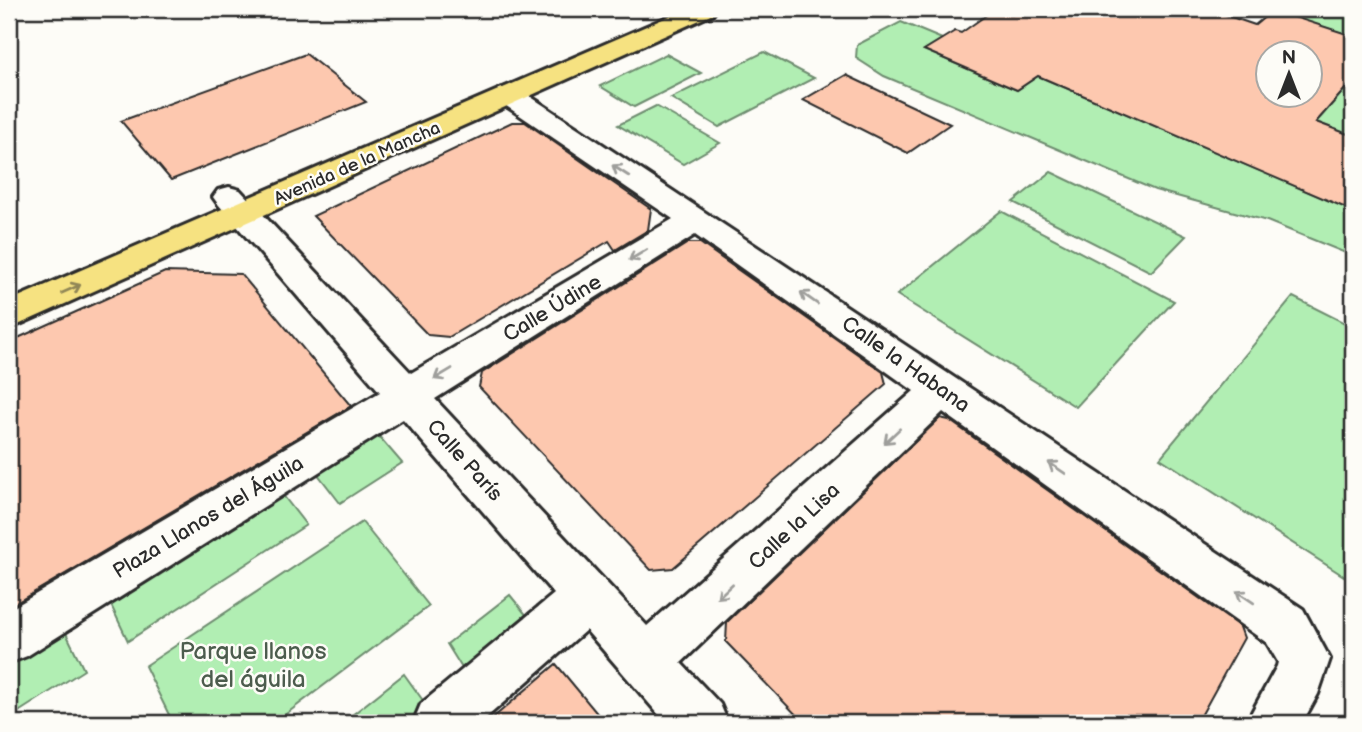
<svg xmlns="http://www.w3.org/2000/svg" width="1362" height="732" viewBox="0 0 1362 732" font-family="'Balsamiq Sans',sans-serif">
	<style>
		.green { fill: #b1eeb3; stroke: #6e8c6f; stroke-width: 2 }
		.building { fill: #fdc8af; stroke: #2b2b2b; stroke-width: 2; fill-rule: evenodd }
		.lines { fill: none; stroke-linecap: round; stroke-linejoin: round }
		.minor-casing { stroke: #2b2b2b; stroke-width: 6 }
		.major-casing { stroke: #2b2b2b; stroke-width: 6 }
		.minor { fill: #fdfcf7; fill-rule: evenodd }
		.major { fill: #f6e281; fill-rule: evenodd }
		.oneway { stroke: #9e9e9b }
		.oneway2 { stroke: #908656 }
		.labels { text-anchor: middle; stroke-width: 5; stroke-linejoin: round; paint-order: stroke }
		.far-street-label { font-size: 18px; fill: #2b2b2b; stroke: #fdfcf7 }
		.street-label { font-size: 21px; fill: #2b2b2b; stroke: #fdfcf7 }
		.near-park-label { font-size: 24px; fill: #4c5c4d; stroke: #fdfcf7 }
	</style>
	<rect width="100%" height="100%" fill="#fdfcf7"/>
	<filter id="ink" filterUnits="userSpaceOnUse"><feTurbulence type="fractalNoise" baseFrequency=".0143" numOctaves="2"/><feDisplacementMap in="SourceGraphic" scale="14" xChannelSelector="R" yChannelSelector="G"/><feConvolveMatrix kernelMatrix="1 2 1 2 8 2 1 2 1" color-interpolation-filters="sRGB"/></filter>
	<g filter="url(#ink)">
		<path class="green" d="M 1269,9 L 1353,9 L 1353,36 L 1348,35 Z
			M 901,22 L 942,39 L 924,50 L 1017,90 L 1038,76 L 1353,211 L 1353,256 L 1267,221 L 1155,190 L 884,76 L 856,58 L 857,45 Z
			M 764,52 L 814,78 L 719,127 L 671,98 Z
			M 666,54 L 701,73 L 634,107 L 600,86 Z
			M 1353,80 L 1353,136 L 1316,122 L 1321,117 Z
			M 656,106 L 720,143 L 683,164 L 618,125 Z
			M 1051,172 L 1186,236 L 1151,272 L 1013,202 Z
			M 1001,211 L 1174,301 L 1076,407 L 897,295 Z
			M 1293,297 L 1353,327 L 1353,582 L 1160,458 Z
			M 377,434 L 402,463 L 340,503 L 317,473 Z
			M 282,494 L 306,525 L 128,641 L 109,601 Z
			M 362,522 L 429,606 L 274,723 L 173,723 L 145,666 Z
			M 510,595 L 541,633 L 475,689 L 447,644 Z
			M 64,629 L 84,670 L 9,718 L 9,664 Z
			M 404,674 L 437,720 L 433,723 L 342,723 Z"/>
		<path class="building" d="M 995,9 L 1012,15 L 1023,9 L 1208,9 L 1255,25 L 1273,10 L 1353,36 L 1353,80 L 1316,122 L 1353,136 L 1353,211 L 1038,76 L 1017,90 L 924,50 L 955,31 L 961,33 ZM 1268,52 L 1310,52 L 1310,94 L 1268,94 Z
			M 306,54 L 366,102 L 171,180 L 121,121 Z
			M 846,75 L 950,124 L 908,153 L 803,100 Z
			M 512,122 L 525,122 L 651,209 L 648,230 L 615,250 L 609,241 L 449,337 L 428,335 L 313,216 Z
			M 688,243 L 700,243 L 883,372 L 886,384 L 673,568 L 651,570 L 479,387 L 482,373 Z
			M 165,272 L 241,274 L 351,406 L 9,607 L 9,342 Z
			M 940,418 L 949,420 L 1240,627 L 1244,638 L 1197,723 L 804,723 L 726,642 L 727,622 Z
			M 556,664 L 605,723 L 487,723 Z"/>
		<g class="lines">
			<g class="minor-casing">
				<path id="minor" d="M 509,87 L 519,89 L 1303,609 L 1330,659 L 1318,694 L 1302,723 L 1246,723 L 1277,666 L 1278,662 L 1267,643 L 943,412 L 681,663 L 720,704 L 728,723 L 666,723 L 586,630 L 480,723 L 413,723 L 421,704 L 554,594 L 403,419 L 27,656 L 9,663 L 9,610 L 380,392 L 218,204 L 213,197 L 218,190 L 229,187 L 240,190 L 411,373 L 673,219 L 499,101 L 496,95 L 499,89 ZM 695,235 L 914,391 L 647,626 L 435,399 Z"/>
			</g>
			<g class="major-casing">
				<path id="major" d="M 686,9 L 717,9 L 713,14 L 9,329 L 9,301 Z"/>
			</g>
			<use href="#minor" class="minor"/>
			<use href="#major" class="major"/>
		</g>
		<defs><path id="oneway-shaft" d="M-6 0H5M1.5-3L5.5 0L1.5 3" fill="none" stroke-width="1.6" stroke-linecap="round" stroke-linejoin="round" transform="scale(1.75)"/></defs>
		<g class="oneway">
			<use href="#oneway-shaft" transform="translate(621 171) rotate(-147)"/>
			<use href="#oneway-shaft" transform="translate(638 255) rotate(149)"/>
			<use href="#oneway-shaft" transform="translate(809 298) rotate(-145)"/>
			<use href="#oneway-shaft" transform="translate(443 374) rotate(149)"/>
			<use href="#oneway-shaft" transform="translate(892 436) rotate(137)"/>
			<use href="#oneway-shaft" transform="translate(1057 468) rotate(-146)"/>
			<use href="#oneway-shaft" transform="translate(725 591) rotate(137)"/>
			<use href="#oneway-shaft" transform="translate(1245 597) rotate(-146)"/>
		</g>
		<use class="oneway2" href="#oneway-shaft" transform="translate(71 289) rotate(-24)"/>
	</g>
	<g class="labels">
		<g class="far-street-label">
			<text transform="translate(357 163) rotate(-24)" y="6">Avenida de la Mancha</text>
		</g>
		<g class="street-label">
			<text transform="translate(552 308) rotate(-31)" y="7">Calle Údine</text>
			<text transform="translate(906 364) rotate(35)" y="7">Calle la Habana</text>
			<text transform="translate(465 460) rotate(48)" y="7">Calle París</text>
			<text transform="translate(208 517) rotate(-31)" y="7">Plaza Llanos del Águila</text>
			<text transform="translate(794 526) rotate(-43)" y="7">Calle la Lisa</text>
		</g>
		<g class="near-park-label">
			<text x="253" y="659">Parque llanos<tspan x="253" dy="28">del águila</tspan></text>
		</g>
	</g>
	<rect width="1362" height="732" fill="none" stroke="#fdfcf7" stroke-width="35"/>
	<rect x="18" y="18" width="1327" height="697" fill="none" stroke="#2b2b2b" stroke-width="2.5" filter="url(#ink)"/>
	<g transform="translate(1289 74)"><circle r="33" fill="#fdfcf7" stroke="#a9a8a5" stroke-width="2"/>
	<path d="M0-5L12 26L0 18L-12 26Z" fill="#2b2b2b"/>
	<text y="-10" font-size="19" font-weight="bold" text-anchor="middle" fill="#2b2b2b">N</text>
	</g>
</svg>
